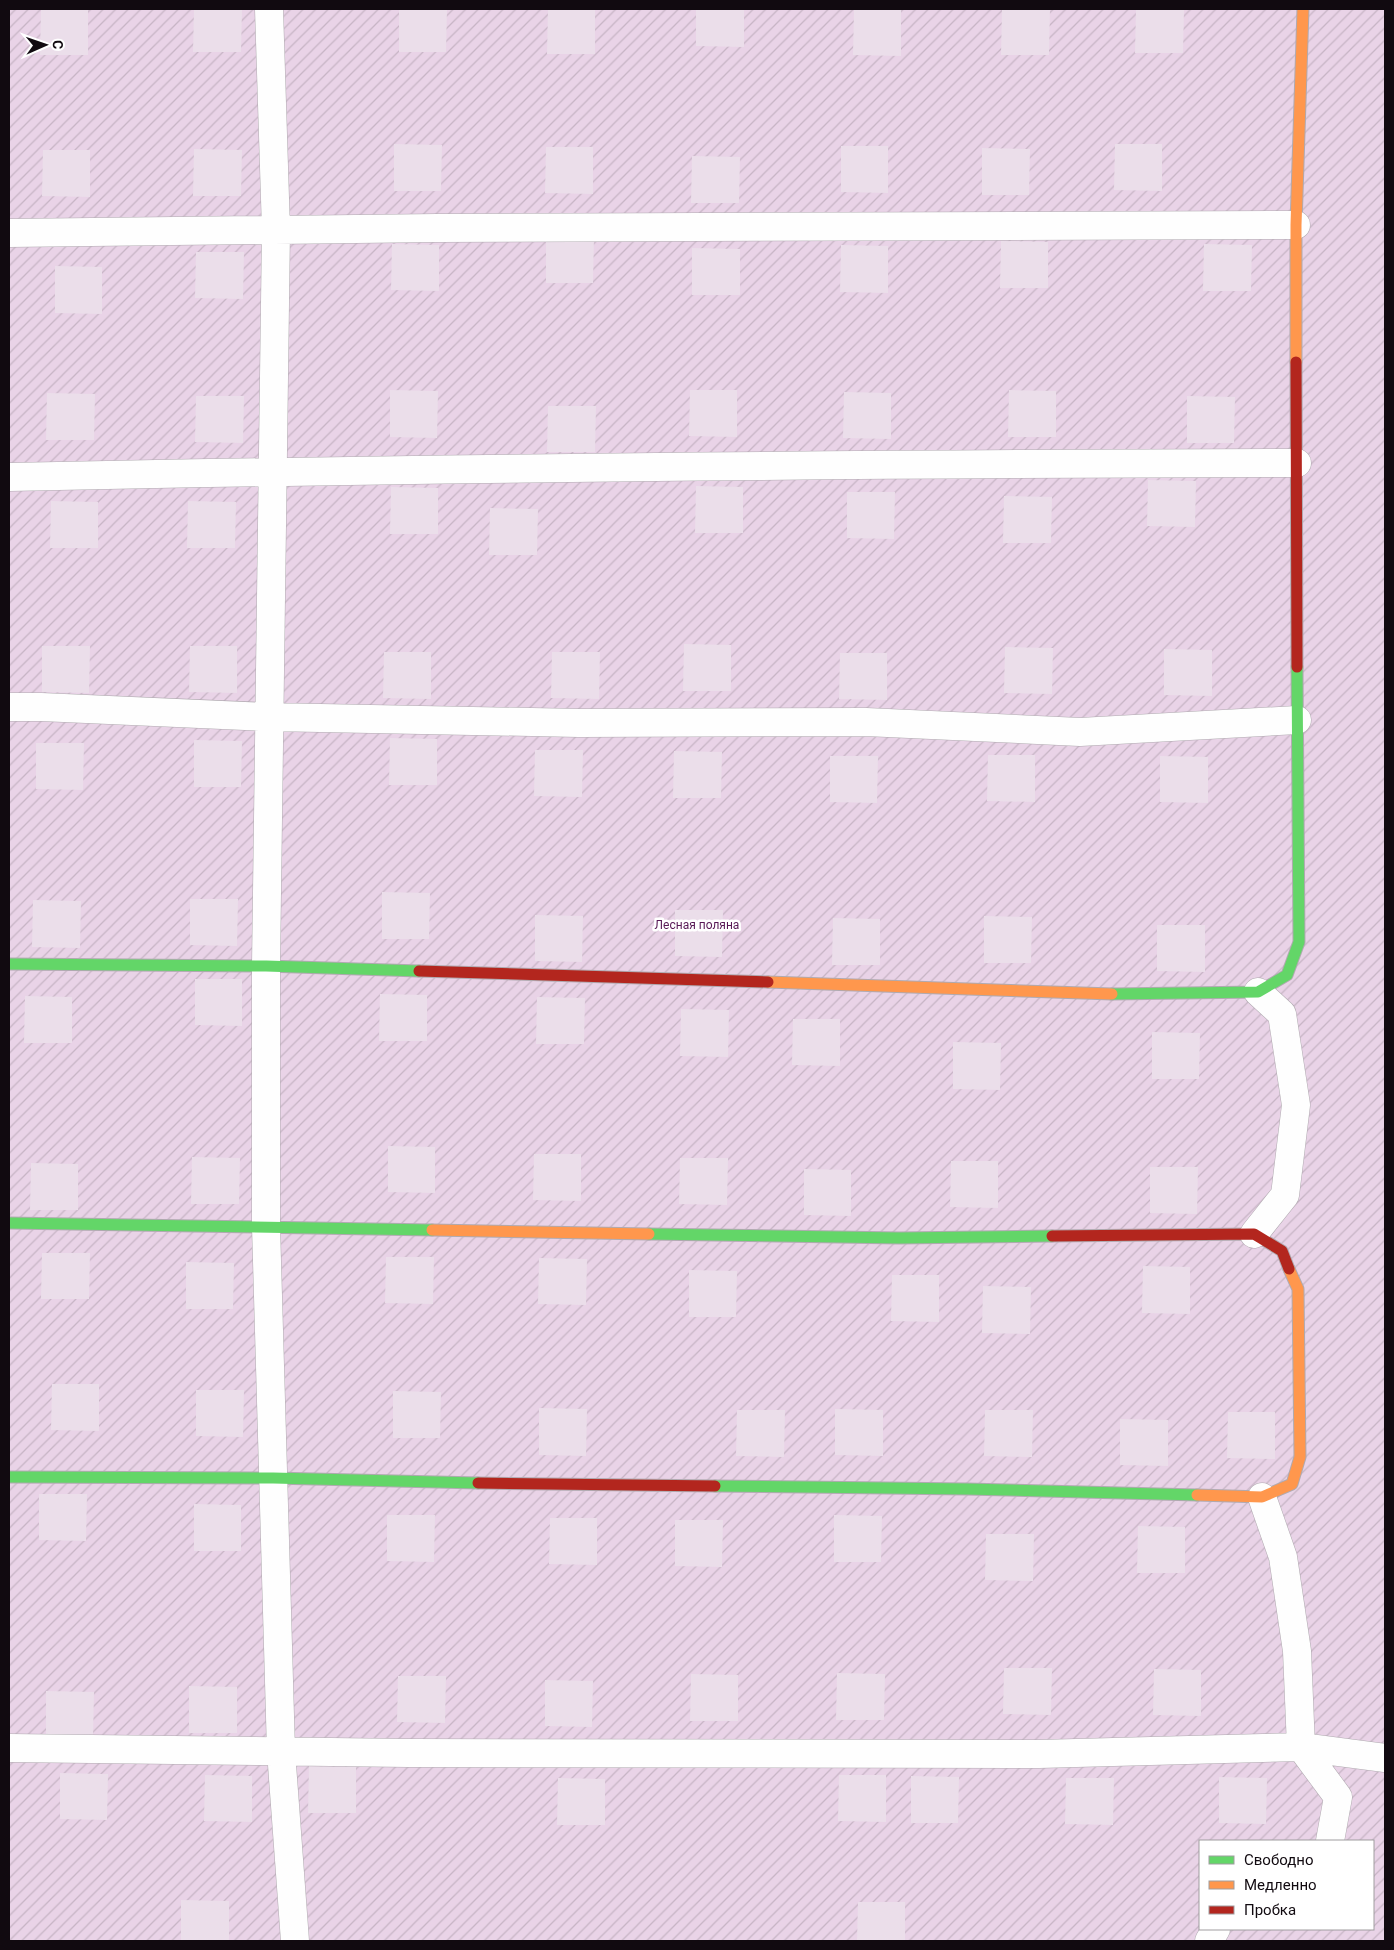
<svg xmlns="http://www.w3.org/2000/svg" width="1394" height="1950" viewBox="0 0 1394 1950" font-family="Roboto,sans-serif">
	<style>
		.garden { fill: url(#garden-furrows); fill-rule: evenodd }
		.building { fill: #ebdeea }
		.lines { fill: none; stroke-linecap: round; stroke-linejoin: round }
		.street-casing { stroke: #b0aab0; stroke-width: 29 }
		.fast-casing { stroke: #b0aab0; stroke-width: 13 }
		.slow-casing { stroke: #b0aab0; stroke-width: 13 }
		.jam-casing { stroke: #b0aab0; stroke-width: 13 }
		.street { stroke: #fefefe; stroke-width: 28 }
		.fast { stroke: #63d668; stroke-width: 11 }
		.slow { stroke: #ff974d; stroke-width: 11 }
		.jam { stroke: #b3261e; stroke-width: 11 }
		.labels { text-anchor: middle; stroke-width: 5; stroke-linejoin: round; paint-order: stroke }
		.park-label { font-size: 12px; fill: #571855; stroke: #fff }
	</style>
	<defs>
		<pattern id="garden-furrows" width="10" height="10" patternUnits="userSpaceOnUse" patternTransform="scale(1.25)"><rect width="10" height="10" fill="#e9d3e7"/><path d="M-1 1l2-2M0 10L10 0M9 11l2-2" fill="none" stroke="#c7b4c5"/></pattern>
	</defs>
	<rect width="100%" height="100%" fill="#fbf6fb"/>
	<path class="garden" d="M 9,9 L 1385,9 L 1385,1941 L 9,1941 ZM 1200,1841 L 1373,1841 L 1373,1929 L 1200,1929 Z"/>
	<path class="building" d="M 41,9 L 88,9 L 88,55 L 40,55 Z
		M 194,9 L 242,9 L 241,52 L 193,52 Z
		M 399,9 L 447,9 L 446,52 L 399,52 Z
		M 548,9 L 595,9 L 595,54 L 547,54 Z
		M 696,9 L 744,9 L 744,47 L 696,46 Z
		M 854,9 L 901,9 L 901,56 L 853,55 Z
		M 1002,9 L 1050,9 L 1049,55 L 1001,55 Z
		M 1136,9 L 1184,9 L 1183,53 L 1135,53 Z
		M 394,144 L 442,145 L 441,191 L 394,191 Z
		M 1115,144 L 1162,144 L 1162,191 L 1114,190 Z
		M 841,146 L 888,146 L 888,193 L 841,192 Z
		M 546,147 L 593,147 L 593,194 L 545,193 Z
		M 982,148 L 1030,149 L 1029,195 L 982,195 Z
		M 194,149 L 242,150 L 241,196 L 193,196 Z
		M 43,150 L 90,150 L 90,197 L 42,196 Z
		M 692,156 L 740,157 L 739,203 L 691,203 Z
		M 546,236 L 594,237 L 593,283 L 546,283 Z
		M 1001,241 L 1048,242 L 1048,288 L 1000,288 Z
		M 392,244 L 439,245 L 439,291 L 391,290 Z
		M 1204,244 L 1252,245 L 1251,291 L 1203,291 Z
		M 841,245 L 888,246 L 888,293 L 840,292 Z
		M 692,248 L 740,249 L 740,295 L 692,295 Z
		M 196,252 L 244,252 L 243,299 L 195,298 Z
		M 55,266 L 102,267 L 102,314 L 55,313 Z
		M 390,390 L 438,391 L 437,438 L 390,437 Z
		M 690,390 L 737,390 L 737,437 L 689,436 Z
		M 1009,390 L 1056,391 L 1056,437 L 1008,437 Z
		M 844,392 L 891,393 L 891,439 L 843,438 Z
		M 47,393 L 95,394 L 94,440 L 46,440 Z
		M 196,396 L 244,396 L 243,443 L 195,442 Z
		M 1187,396 L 1235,397 L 1234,443 L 1187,443 Z
		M 548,406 L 596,406 L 595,452 L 547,452 Z
		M 1148,480 L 1196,481 L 1195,527 L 1147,526 Z
		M 696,486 L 743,487 L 743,533 L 695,533 Z
		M 391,487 L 438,488 L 438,534 L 390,534 Z
		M 847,492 L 895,492 L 894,539 L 847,538 Z
		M 1004,496 L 1052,497 L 1051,543 L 1003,543 Z
		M 51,501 L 98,502 L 98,548 L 50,548 Z
		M 188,501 L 236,502 L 235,548 L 187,548 Z
		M 490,508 L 538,509 L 537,555 L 489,555 Z
		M 684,644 L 731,645 L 731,691 L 683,691 Z
		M 42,646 L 90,646 L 89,693 L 42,692 Z
		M 190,646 L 237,646 L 237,693 L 189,692 Z
		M 1005,647 L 1053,648 L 1052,694 L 1004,693 Z
		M 1164,649 L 1212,650 L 1212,696 L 1164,695 Z
		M 384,652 L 431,652 L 431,699 L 383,698 Z
		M 552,652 L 600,652 L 599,699 L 551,698 Z
		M 840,653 L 887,653 L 887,700 L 839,699 Z
		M 390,738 L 437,739 L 437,785 L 389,785 Z
		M 194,740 L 242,741 L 241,787 L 194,787 Z
		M 36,743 L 84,743 L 83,790 L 36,789 Z
		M 535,750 L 583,750 L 582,797 L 534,796 Z
		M 674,751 L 722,752 L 721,798 L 673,798 Z
		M 988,755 L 1035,755 L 1035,802 L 987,801 Z
		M 830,756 L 878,756 L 877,803 L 830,802 Z
		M 1160,756 L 1208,757 L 1208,803 L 1160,802 Z
		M 382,892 L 430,893 L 429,939 L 382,939 Z
		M 190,899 L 238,899 L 237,946 L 190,945 Z
		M 33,900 L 81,901 L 80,948 L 32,947 Z
		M 675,910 L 723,910 L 722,957 L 675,956 Z
		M 535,915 L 583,916 L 582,962 L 535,961 Z
		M 984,916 L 1032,917 L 1031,963 L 984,963 Z
		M 833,918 L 880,919 L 880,965 L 832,965 Z
		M 1157,925 L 1205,925 L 1205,972 L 1157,971 Z
		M 195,979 L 242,979 L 242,1026 L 195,1025 Z
		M 380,994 L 427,995 L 427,1041 L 379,1041 Z
		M 25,996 L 72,997 L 72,1043 L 24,1043 Z
		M 537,997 L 585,998 L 584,1044 L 536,1044 Z
		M 681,1009 L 729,1010 L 728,1057 L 680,1056 Z
		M 793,1019 L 840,1019 L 840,1066 L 792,1065 Z
		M 1152,1032 L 1200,1033 L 1199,1079 L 1152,1079 Z
		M 953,1042 L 1001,1043 L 1000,1090 L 953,1089 Z
		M 388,1146 L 435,1147 L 435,1193 L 388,1192 Z
		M 534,1154 L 581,1154 L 581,1201 L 533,1200 Z
		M 192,1157 L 240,1158 L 239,1204 L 191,1204 Z
		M 680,1158 L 728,1158 L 727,1205 L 679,1204 Z
		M 951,1161 L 998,1161 L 998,1208 L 950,1207 Z
		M 31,1163 L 78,1164 L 78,1210 L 30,1210 Z
		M 1150,1167 L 1198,1167 L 1197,1214 L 1150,1213 Z
		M 804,1169 L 851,1170 L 851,1216 L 804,1215 Z
		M 42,1253 L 90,1253 L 89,1299 L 41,1299 Z
		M 386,1257 L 434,1257 L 433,1304 L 385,1303 Z
		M 539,1258 L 587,1259 L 586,1305 L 538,1304 Z
		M 186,1262 L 234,1263 L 233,1309 L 186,1309 Z
		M 1143,1266 L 1190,1267 L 1190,1314 L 1142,1313 Z
		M 689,1270 L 737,1271 L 736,1317 L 689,1317 Z
		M 892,1275 L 939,1275 L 939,1322 L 891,1321 Z
		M 983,1286 L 1031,1287 L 1030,1334 L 982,1333 Z
		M 52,1384 L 99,1384 L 99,1431 L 51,1430 Z
		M 196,1390 L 244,1390 L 243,1437 L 196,1436 Z
		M 393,1391 L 441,1392 L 440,1438 L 393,1438 Z
		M 539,1408 L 587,1409 L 586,1456 L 539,1455 Z
		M 835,1409 L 883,1410 L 883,1456 L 835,1455 Z
		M 737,1410 L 785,1410 L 784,1457 L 736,1456 Z
		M 985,1410 L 1033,1410 L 1032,1457 L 984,1456 Z
		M 1228,1412 L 1275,1412 L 1275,1459 L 1227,1458 Z
		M 1120,1419 L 1168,1420 L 1168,1466 L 1120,1465 Z
		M 39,1494 L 87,1494 L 86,1541 L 39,1540 Z
		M 194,1504 L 241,1505 L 241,1551 L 194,1551 Z
		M 387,1515 L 435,1515 L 434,1562 L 387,1561 Z
		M 834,1515 L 882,1516 L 881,1562 L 834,1562 Z
		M 550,1518 L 597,1518 L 597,1565 L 549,1564 Z
		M 675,1520 L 723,1520 L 722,1567 L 675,1566 Z
		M 1138,1526 L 1185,1527 L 1185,1573 L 1137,1573 Z
		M 986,1534 L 1034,1534 L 1033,1581 L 985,1580 Z
		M 1004,1668 L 1052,1668 L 1051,1715 L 1003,1714 Z
		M 1154,1669 L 1201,1670 L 1201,1716 L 1153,1715 Z
		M 837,1673 L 885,1674 L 884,1720 L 836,1720 Z
		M 691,1674 L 738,1675 L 738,1721 L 690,1721 Z
		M 398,1676 L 446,1676 L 445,1723 L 397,1722 Z
		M 545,1680 L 593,1681 L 592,1727 L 545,1726 Z
		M 189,1686 L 237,1687 L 237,1733 L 189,1733 Z
		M 46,1691 L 94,1692 L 93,1738 L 46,1738 Z
		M 309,1766 L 356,1767 L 356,1813 L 308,1813 Z
		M 60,1773 L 108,1774 L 107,1820 L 60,1819 Z
		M 205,1775 L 252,1776 L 252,1822 L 204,1821 Z
		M 839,1775 L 886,1775 L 886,1822 L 838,1821 Z
		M 911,1776 L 959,1777 L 958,1823 L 911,1823 Z
		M 1219,1777 L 1267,1778 L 1266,1824 L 1219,1823 Z
		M 558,1778 L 605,1779 L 605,1825 L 557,1825 Z
		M 1066,1778 L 1114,1778 L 1113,1825 L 1065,1824 Z
		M 181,1900 L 229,1901 L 229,1941 L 181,1941 Z
		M 858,1902 L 905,1902 L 905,1941 L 857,1941 Z"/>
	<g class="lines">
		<g class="street-casing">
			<path id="street" d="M 269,9 L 276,230 L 266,966 L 266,1226 L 281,1751 L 295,1941
				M 9,233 L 437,228 L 1296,225
				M 9,477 C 438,468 868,464 1297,463
				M 9,707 L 41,707 L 270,717 L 579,723 L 866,722 L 1080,732 L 1297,720
				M 1254,1234 L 1285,1195 L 1296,1105 L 1282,1014 L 1258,992
				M 1262,1497 L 1283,1557 L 1297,1651 L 1301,1747 L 1338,1797 L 1330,1841
				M 9,1748 L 408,1753 L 1039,1754 L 1301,1747 L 1385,1758
				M 1209,1941 L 1216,1929"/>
		</g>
		<g class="fast-casing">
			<path id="fast" d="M 9,964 L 266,966 L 419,971
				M 1112,994 L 1258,992 L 1287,975 L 1299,942 L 1297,667
				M 9,1223 L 432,1230
				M 649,1234 L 899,1238 L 1052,1236
				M 9,1477 L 273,1478 L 478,1483
				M 715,1486 L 967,1489 L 1197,1495"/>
		</g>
		<g class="slow-casing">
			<path id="slow" d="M 1296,362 L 1296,225 L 1303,9
				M 768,982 L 1112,994
				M 432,1230 L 649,1234
				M 1197,1495 L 1262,1497 L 1292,1484 L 1300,1457 L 1298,1289 L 1289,1269"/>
		</g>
		<g class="jam-casing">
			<path id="jam" d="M 1296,362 L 1297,667
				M 419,971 L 768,982
				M 1052,1236 L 1254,1234 L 1282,1251 L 1289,1269
				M 478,1483 L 715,1486"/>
		</g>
		<use href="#street" class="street"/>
		<use href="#fast" class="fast"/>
		<use href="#slow" class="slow"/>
		<use href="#jam" class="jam"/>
	</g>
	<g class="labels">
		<g class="park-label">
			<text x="697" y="929">Лесная поляна</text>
		</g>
	</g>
	<rect width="1394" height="1950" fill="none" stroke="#110a10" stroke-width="20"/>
	<rect x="1199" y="1840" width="175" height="90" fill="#ffffff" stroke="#a09d9f"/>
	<rect x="1209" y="1856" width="25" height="8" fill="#63d668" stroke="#a09d9f"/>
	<text x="1244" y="1865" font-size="15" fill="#110a10">Свободно</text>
	<rect x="1209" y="1881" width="25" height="8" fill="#ff974d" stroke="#a09d9f"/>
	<text x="1244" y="1890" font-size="15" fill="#110a10">Медленно</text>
	<rect x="1209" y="1906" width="25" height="8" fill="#b3261e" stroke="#a09d9f"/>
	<text x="1244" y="1915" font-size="15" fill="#110a10">Пробка</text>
	<g transform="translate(45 45) rotate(88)" stroke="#ffffff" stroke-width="4" paint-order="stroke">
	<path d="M0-4L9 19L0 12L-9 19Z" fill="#110a10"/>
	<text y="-8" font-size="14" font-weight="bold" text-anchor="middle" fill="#110a10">С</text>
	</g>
</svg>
